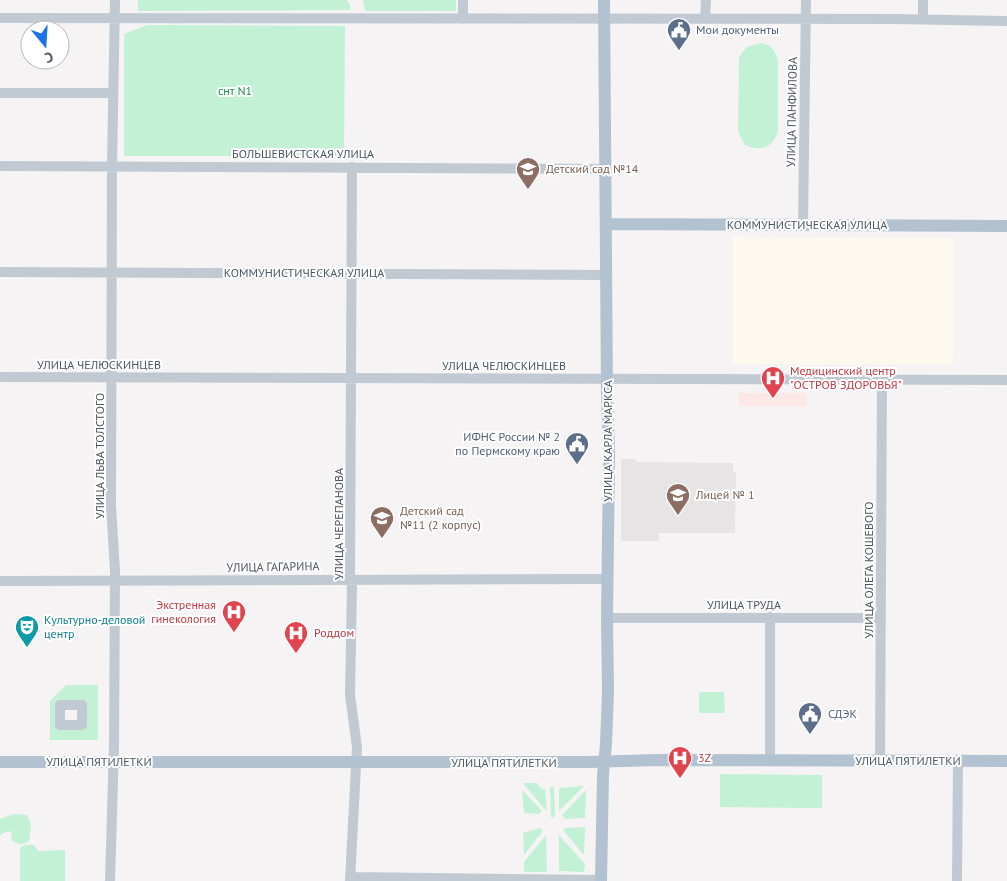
<svg xmlns="http://www.w3.org/2000/svg" width="1007" height="881" viewBox="0 0 1007 881" font-family="'PT Sans',sans-serif">
	<style>
		.commercial { fill: #fdf9ef }
		.education { fill: #e6e4e5 }
		.medical { fill: #fce8e6 }
		.green { fill: #c3f1d5; fill-rule: evenodd }
		.lines { fill: none; stroke-linecap: round; stroke-linejoin: round }
		.minor { stroke: #c1cad2; stroke-width: 10 }
		.major { stroke: #b3c2d1; stroke-width: 12 }
		.labels { text-anchor: middle; stroke-width: 4; stroke-linejoin: round; paint-order: stroke }
		.service-label { font-size: 12px; fill: #4e5e75; stroke: #fff; text-anchor: start }
		.park-label { font-size: 12px; fill: #17864f; stroke: #fff }
		.street-label { font-size: 12px; fill: #4a5661; stroke: #fff }
		.education-label { font-size: 12px; fill: #785e54; stroke: #fff; text-anchor: start }
		.health-label { font-size: 12px; fill: #be3a42; stroke: #fff; text-anchor: start }
		.culture-label { font-size: 12px; fill: #0d838f; stroke: #fff; text-anchor: start }
	</style>
	<rect width="100%" height="100%" fill="#f5f3f3"/>
	<path class="commercial" d="M 733,237 L 954,238 L 953,364 L 733,364 Z"/>
	<path class="education" d="M 621,459 L 636,459 L 636,462 L 733,463 L 733,472 L 736,472 L 735,533 L 659,533 L 659,541 L 621,541 Z"/>
	<path class="medical" d="M 739,393 L 806,393 L 806,406 L 739,406 Z"/>
	<path class="green" d="M 138,0 L 347,0 L 350,5 L 350,10 L 138,11 Z
		M 363,0 L 456,0 L 456,11 L 365,11 Z
		M 147,25 L 345,26 L 344,156 L 124,156 L 124,34 Z
		M 761,43 C 772,45 776,51 778,62 L 778,131 C 773,148 761,152 745,145 L 738,132 L 739,57 L 747,47 Z
		M 66,685 L 98,685 L 98,740 L 50,740 L 50,701 ZM 61,705 L 82,706 L 82,725 L 60,725 Z
		M 699,692 L 724,692 L 725,713 L 699,713 Z
		M 720,774 L 822,775 L 822,808 L 720,807 Z
		M 523,783 L 537,783 L 541,789 L 545,789 L 547,812 Z
		M 553,786 L 554,788 L 555,816 L 553,818 L 551,817 L 550,788 Z
		M 584,786 L 559,811 L 559,788 Z
		M 522,790 L 542,811 L 539,814 L 524,813 Z
		M 586,790 L 585,818 L 565,819 L 562,815 Z
		M 14,814 L 27,815 L 31,825 L 29,841 C 22,846 18,844 11,840 L 12,831 L 3,833 L 0,836 L 0,819 Z
		M 585,827 L 584,855 L 563,830 L 566,828 Z
		M 540,828 L 543,831 L 524,855 L 523,833 Z
		M 546,835 L 547,872 L 524,872 L 524,862 Z
		M 559,835 L 585,864 L 584,872 L 559,871 Z
		M 24,845 L 34,845 L 38,851 L 65,850 L 65,881 L 20,881 L 20,848 Z"/>
	<g class="lines">
		<path class="minor" d="M 923,0 L 923,19
			M 0,18 L 892,19 L 1007,21
			M 463,19 L 463,0
			M 705,19 L 706,0
			M 1,93 L 113,93
			M 0,166 L 606,169
			M 803,225 L 806,0
			M 0,272 L 607,275
			M 0,377 L 1007,380
			M 0,581 L 607,579
			M 607,618 L 881,618
			M 60,705 L 82,705 L 82,725 L 60,725 Z
			M 770,761 L 770,617
			M 880,761 L 882,379
			M 350,877 L 601,880
			M 110,881 L 114,746 L 115,571 L 111,505 L 112,166 L 115,0
			M 350,881 L 357,747 L 350,695 L 352,586 L 350,579 L 352,167
			M 957,881 L 958,761"/>
		<path class="major" d="M 606,224 L 1007,226
			M 0,762 L 587,762 L 659,760 L 1007,761
			M 601,881 L 603,775 L 606,744 L 608,691 L 607,618 L 609,456 L 607,389 L 604,0"/>
	</g>
	<defs>
		<g id="civic-pin" transform="scale(1.25)"><path d="M0 17L-7.5 6A9.5 9.5 0 1 1 7.5 6Z" fill="#5c6f8a" stroke="#fff"/><path d="M-.6-6.5H3V-4.5H.6V-3L4-1V1h2V6H-6V1h2V-1L-.6-3ZM-1.2 2.5V6h2.4V2.5Z" fill="#fff"/></g>
		<g id="school-pin" transform="scale(1.25)"><path d="M0 17L-7.5 6A9.5 9.5 0 1 1 7.5 6Z" fill="#8d6e63" stroke="#fff"/><path d="M0-5L7-2L0 1L-7-2ZM-4 1L0 2.5L4 1V4Q0 6-4 4Z" fill="#fff"/></g>
		<g id="hospital-pin" transform="scale(1.25)"><path d="M0 17L-7.5 6A9.5 9.5 0 1 1 7.5 6Z" fill="#e0444e" stroke="#fff"/><path d="M-5-5h3v3.5h4V-5h3V5h-3V1.5h-4V5h-3Z" fill="#fff"/></g>
		<g id="theatre-pin" transform="scale(1.25)"><path d="M0 17L-7.5 6A9.5 9.5 0 1 1 7.5 6Z" fill="#0f9aa8" stroke="#fff"/><path d="M-5-5.5Q0-4 5-5.5V0Q5 5 0 6Q-5 5-5 0ZM-3.3-2.5H-1v1.5H-3.3ZM1-2.5H3.3v1.5H1ZM-2.8 1Q0 5.5 2.8 1Z" fill="#fff"/></g>
	</defs>
	<g fill-rule="evenodd">
		<use href="#civic-pin" x="679" y="30"/>
		<use href="#school-pin" x="528" y="169"/>
		<use href="#hospital-pin" x="773" y="378"/>
		<use href="#civic-pin" x="577" y="444"/>
		<use href="#school-pin" x="678" y="495"/>
		<use href="#school-pin" x="382" y="518"/>
		<use href="#hospital-pin" x="234" y="612"/>
		<use href="#theatre-pin" x="27" y="627"/>
		<use href="#hospital-pin" x="296" y="633"/>
		<use href="#civic-pin" x="810" y="714"/>
		<use href="#hospital-pin" x="680" y="758"/>
	</g>
	<g class="labels">
		<g class="service-label">
			<text x="696" y="34">Мои документы</text>
			<text x="560" y="441" text-anchor="end">ИФНС России № 2<tspan x="560" dy="14">по Пермскому краю</tspan></text>
			<text x="828" y="718">СДЭК</text>
		</g>
		<g class="park-label">
			<text x="235" y="95">снт N1</text>
		</g>
		<g class="street-label">
			<text transform="translate(792 112) rotate(-89)" y="4">УЛИЦА ПАНФИЛОВА</text>
			<text x="303" y="158">БОЛЬШЕВИСТСКАЯ УЛИЦА</text>
			<text x="807" y="229">КОММУНИСТИЧЕСКАЯ УЛИЦА</text>
			<text x="304" y="277">КОММУНИСТИЧЕСКАЯ УЛИЦА</text>
			<text x="99" y="369">УЛИЦА ЧЕЛЮСКИНЦЕВ</text>
			<text x="504" y="370">УЛИЦА ЧЕЛЮСКИНЦЕВ</text>
			<text transform="translate(608 441) rotate(-90)" y="4">УЛИЦА КАРЛА МАРКСА</text>
			<text transform="translate(100 456) rotate(-90)" y="4">УЛИЦА ЛЬВА ТОЛСТОГО</text>
			<text transform="translate(339 524) rotate(-90)" y="4">УЛИЦА ЧЕРЕПАНОВА</text>
			<text transform="translate(273 567) rotate(-1)" y="4">УЛИЦА ГАГАРИНА</text>
			<text transform="translate(869 570) rotate(-90)" y="4">УЛИЦА ОЛЕГА КОШЕВОГО</text>
			<text x="744" y="609">УЛИЦА ТРУДА</text>
			<text x="908" y="765">УЛИЦА ПЯТИЛЕТКИ</text>
			<text x="99" y="766">УЛИЦА ПЯТИЛЕТКИ</text>
			<text x="504" y="767">УЛИЦА ПЯТИЛЕТКИ</text>
		</g>
		<g class="education-label">
			<text x="546" y="173">Детский сад №14</text>
			<text x="696" y="499">Лицей № 1</text>
			<text x="400" y="515">Детский сад<tspan x="400" dy="14">№11 (2 корпус)</tspan></text>
		</g>
		<g class="health-label">
			<text x="790" y="375">Медицинский центр<tspan x="790" dy="14">"ОСТРОВ ЗДОРОВЬЯ"</tspan></text>
			<text x="216" y="609" text-anchor="end">Экстренная<tspan x="216" dy="14">гинекология</tspan></text>
			<text x="314" y="637">Роддом</text>
			<text x="698" y="762">3Z</text>
		</g>
		<g class="culture-label">
			<text x="44" y="624">Культурно-деловой<tspan x="44" dy="14">центр</tspan></text>
		</g>
	</g>
	<g transform="translate(45 45) rotate(162)"><circle r="24" fill="#ffffff" stroke="#b7bbc0"/>
	<path d="M0-4L9 19L0 12L-9 19Z" fill="#1a73e8"/>
	<text y="-8" font-size="14" font-weight="bold" text-anchor="middle" fill="#4a5661">С</text>
	</g>
</svg>
